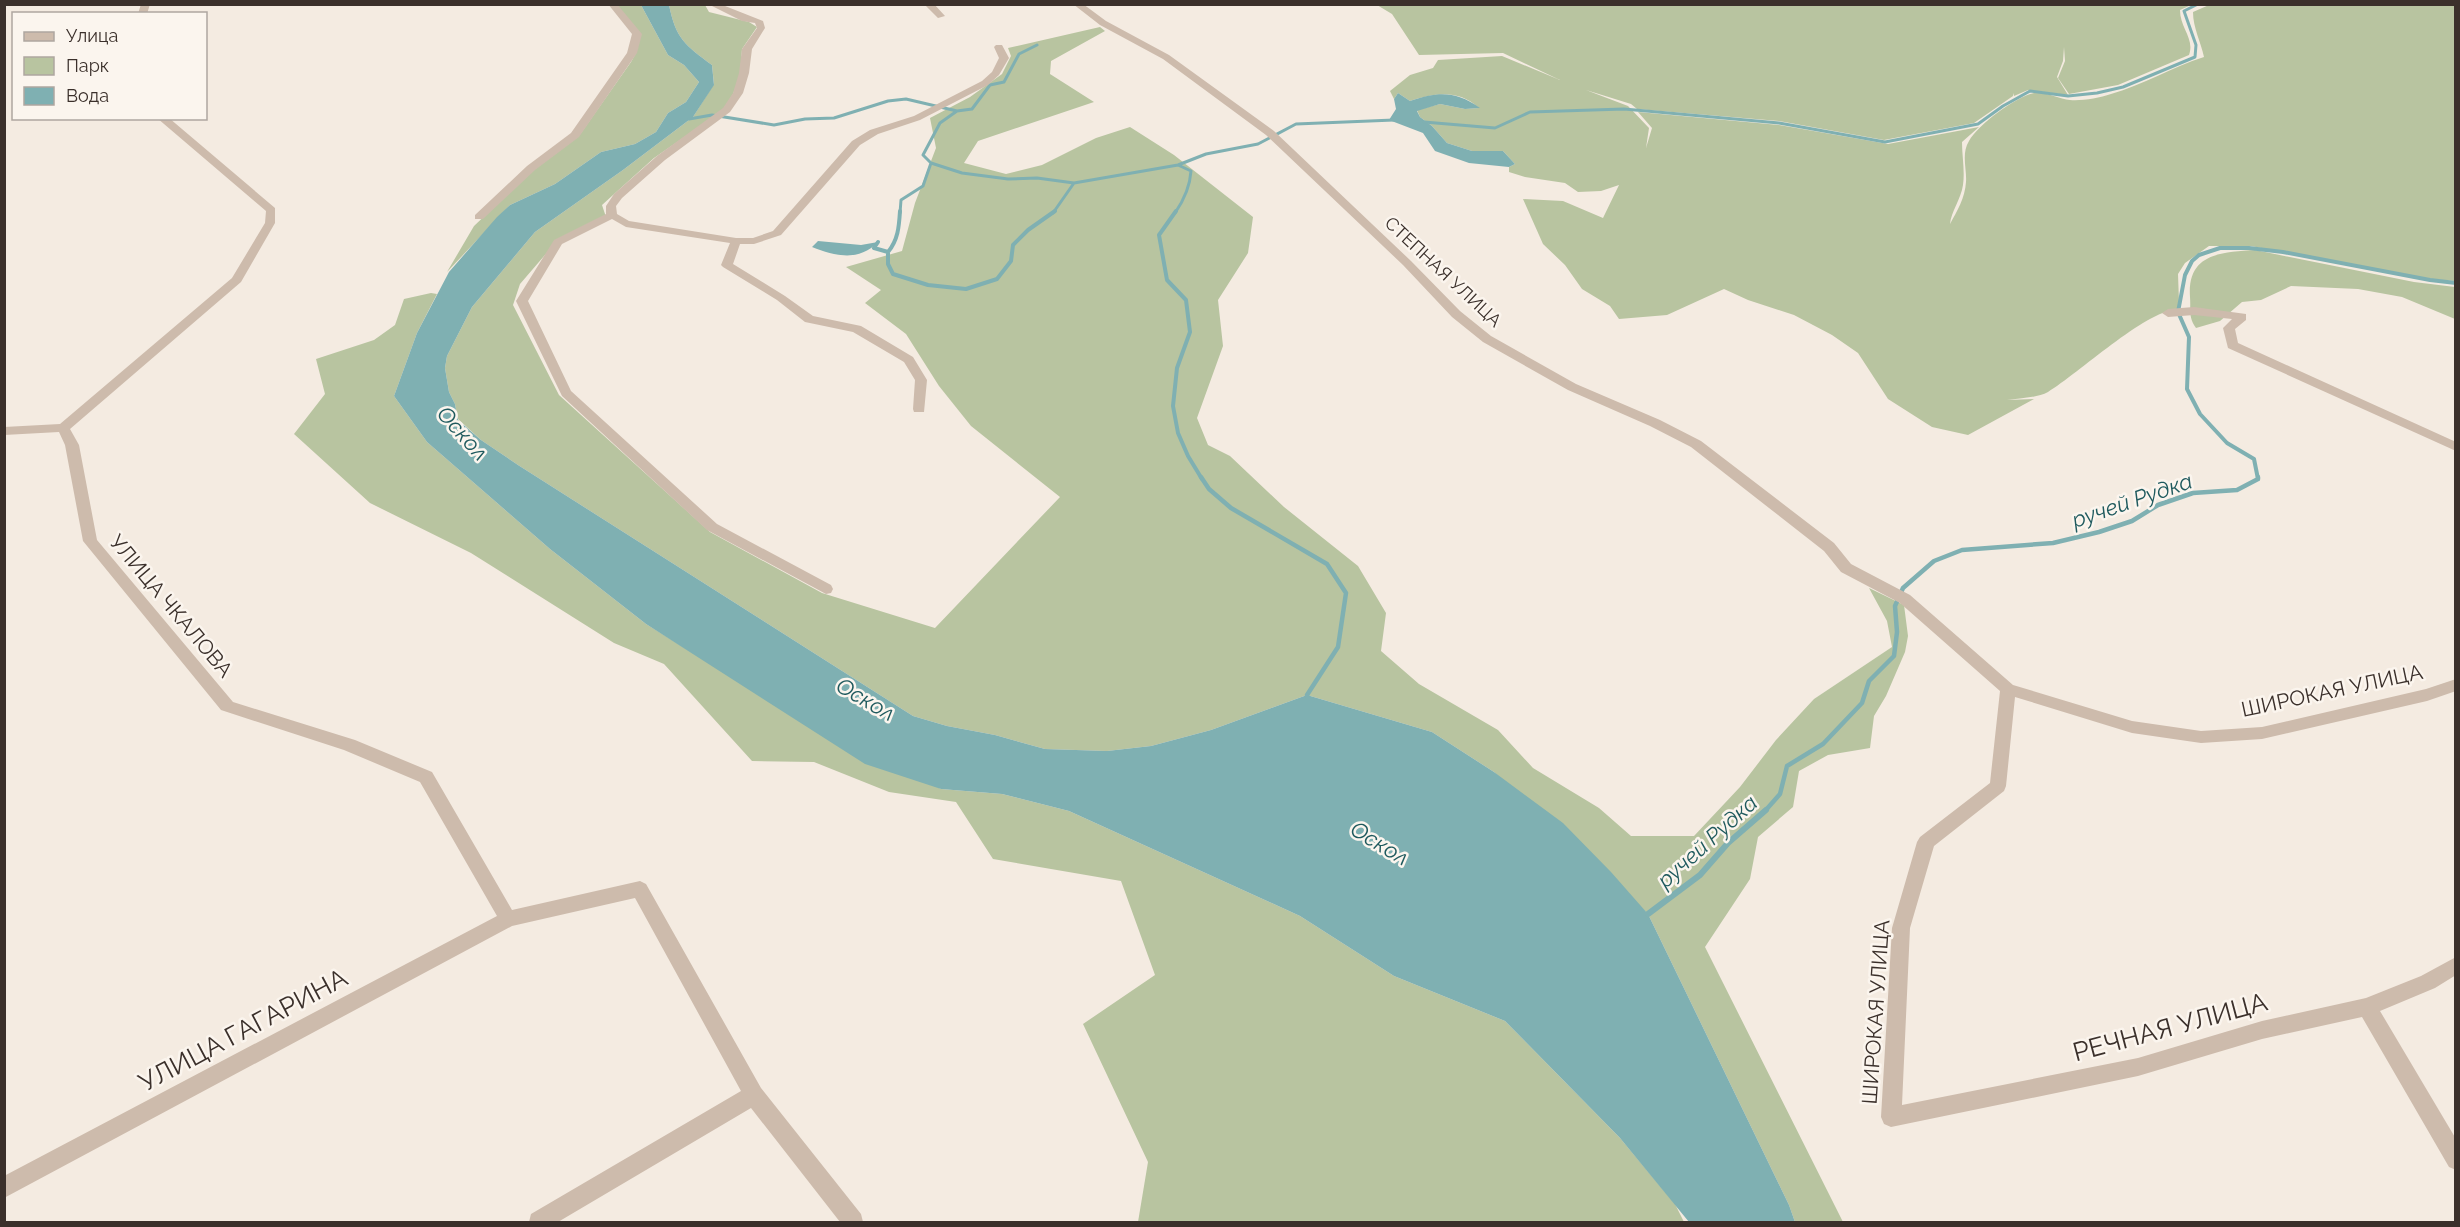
<svg xmlns="http://www.w3.org/2000/svg" width="2460" height="1227" viewBox="0 0 2460 1227" font-family="Raleway,sans-serif">
	<style>
		.green { fill: #b8c4a0 }
		.water { fill: #7fb0b2 }
		.lines { fill: none; stroke-linecap: round; stroke-linejoin: round }
		.stream-far3 { stroke: #7fb0b2; stroke-width: 3 }
		.stream-far2 { stroke: #7fb0b2; stroke-width: 4 }
		.stream-far1 { stroke: #7fb0b2; stroke-width: 4.5 }
		.stream { stroke: #7fb0b2; stroke-width: 6 }
		.minor { fill: #cdbbac; fill-rule: evenodd }
		.labels { text-anchor: middle; stroke-width: 5; stroke-linejoin: round; paint-order: stroke }
		.far-street-label { font-size: 18px; fill: #3b302b; stroke: #fbf5ee }
		.street-label { font-size: 21px; fill: #3b302b; stroke: #fbf5ee }
		.water-label { font-size: 22px; font-style: italic; fill: #1f5a5e; stroke: #fbf5ee }
		.near-street-label { font-size: 26px; fill: #3b302b; stroke: #fbf5ee }
	</style>
	<rect width="100%" height="100%" fill="#f4ebe1"/>
	<path class="green" d="M 615,5 L 641,5 L 668,55 L 684,65 L 699,82 L 686,102 L 668,113 L 656,132 L 635,144 L 601,152 L 555,184 L 510,205 L 447,272 L 474,226 L 532,171 L 581,133 L 631,62 L 636,53 L 640,34 Z
		M 669,5 L 705,5 L 709,12 L 749,22 L 757,27 L 742,49 L 740,75 L 733,94 L 722,111 L 654,158 L 602,205 L 606,217 L 557,241 L 520,284 L 513,305 L 559,395 L 710,532 L 822,593 L 935,628 L 1060,497 L 971,426 L 939,386 L 906,334 L 865,303 L 881,290 L 846,267 L 902,251 L 915,203 L 936,148 L 930,118 L 970,97 L 1002,74 L 1011,56 L 1008,48 L 1100,27 L 1105,31 L 1051,61 L 1050,74 L 1094,102 L 978,141 L 964,163 L 1006,174 L 1042,165 L 1096,138 L 1130,127 L 1174,155 L 1253,217 L 1248,253 L 1218,300 L 1223,346 L 1197,418 L 1208,445 L 1230,456 L 1284,507 L 1358,566 L 1386,613 L 1381,651 L 1419,684 L 1498,730 L 1533,768 L 1599,808 L 1631,836 L 1694,836 L 1740,787 L 1776,740 L 1814,699 L 1892,647 L 1887,621 L 1869,588 L 1904,605 L 1908,636 L 1905,652 L 1886,696 L 1874,716 L 1870,748 L 1828,755 L 1799,771 L 1793,807 L 1758,837 L 1750,879 L 1705,947 L 1843,1222 L 1795,1222 L 1789,1205 L 1648,914 L 1494,772 L 1432,732 L 1307,695 L 1211,730 L 1151,746 L 1107,751 L 1045,749 L 995,735 L 947,726 L 913,716 L 518,465 L 481,440 L 458,419 L 455,404 L 449,392 L 445,368 L 447,356 L 472,307 L 535,232 L 623,170 L 693,117 L 714,84 L 712,65 C 685,45 676,39 669,5 Z
		M 1377,5 L 2191,5 L 2180,10 C 2180,28 2195,39 2189,55 L 2118,85 L 2069,94 L 2058,78 L 2065,61 L 2064,47 L 2063,61 L 2057,77 L 2068,95 L 2028,90 L 2014,96 L 2013,93 L 2013,96 L 1974,123 L 1884,140 L 1779,121 L 1637,109 L 1631,104 L 1586,90 L 1628,106 L 1649,128 L 1646,148 L 1652,128 L 1638,112 L 1779,125 L 1888,144 L 1979,127 L 1962,142 C 1962,156 1965,171 1963,185 C 1961,199 1951,212 1950,224 C 1957,211 1965,198 1966,182 C 1967,169 1961,154 1969,141 C 1978,125 2015,97 2034,93 C 2044,91 2059,99 2070,100 C 2082,101 2099,98 2111,94 C 2143,85 2172,67 2204,57 C 2201,42 2193,28 2193,12 L 2209,5 L 2455,5 L 2455,281 L 2416,278 L 2251,246 L 2209,246 L 2185,263 L 2178,274 L 2179,302 L 2177,309 C 2144,312 2079,373 2048,392 C 2037,398 2019,398 2007,400 L 2034,399 L 1968,435 L 1932,427 L 1888,399 L 1858,353 L 1832,335 L 1794,315 L 1748,300 L 1724,289 L 1667,315 L 1619,319 L 1610,306 L 1582,289 L 1565,265 L 1543,244 L 1523,199 L 1563,201 L 1603,218 L 1619,185 L 1601,191 L 1578,192 L 1565,183 L 1525,177 L 1509,172 L 1509,167 L 1515,164 L 1503,151 L 1472,151 L 1447,143 L 1432,126 L 1420,117 L 1417,110 L 1440,104 L 1465,109 L 1479,108 C 1458,89 1435,93 1410,101 L 1398,93 L 1394,99 L 1390,91 L 1410,75 L 1433,68 L 1438,60 L 1502,56 L 1560,80 L 1503,53 L 1419,55 L 1392,14 Z
		M 2255,250 L 2414,282 L 2455,287 L 2455,319 L 2402,297 L 2358,289 L 2291,286 L 2261,300 L 2242,302 L 2220,321 L 2196,328 C 2188,317 2191,310 2190,297 C 2187,254 2220,252 2255,250 Z
		M 431,293 L 437,294 L 417,333 L 394,396 L 427,442 L 550,549 L 646,624 L 746,686 L 941,789 L 1002,794 L 1069,811 L 1300,916 L 1394,976 L 1505,1021 L 1620,1138 L 1675,1204 L 1684,1222 L 1138,1222 L 1148,1162 L 1083,1024 L 1155,975 L 1121,881 L 993,859 L 956,802 L 889,792 L 814,762 L 752,761 L 664,664 L 614,643 L 471,553 L 370,503 L 294,434 L 325,394 L 316,359 L 374,340 L 395,325 L 404,299 Z"/>
	<path class="water" d="M 641,5 L 669,5 C 676,39 685,45 712,65 L 714,85 L 693,117 L 623,170 L 535,232 L 472,307 L 447,356 L 445,368 L 449,392 L 455,404 L 458,420 L 481,440 L 518,465 L 913,716 L 947,726 L 995,735 L 1045,749 L 1107,751 L 1151,746 L 1211,730 L 1307,695 L 1432,732 L 1494,772 L 1563,823 L 1611,872 L 1648,914 L 1789,1205 L 1795,1222 L 1689,1222 L 1620,1138 L 1505,1021 L 1394,976 L 1300,916 L 1069,811 L 1002,794 L 941,789 L 865,764 L 646,624 L 550,549 L 427,442 L 394,396 L 417,333 L 449,272 L 497,217 L 510,205 L 555,184 L 601,152 L 635,144 L 656,132 L 668,113 L 686,102 L 699,82 L 684,65 L 668,55 Z
		M 1398,93 L 1410,101 C 1437,92 1455,90 1480,108 L 1465,109 L 1440,104 L 1417,111 L 1420,117 L 1432,126 L 1447,143 L 1472,151 L 1503,151 L 1515,164 L 1509,167 L 1469,163 L 1435,151 L 1423,133 L 1389,120 L 1396,109 L 1394,99 Z
		M 818,241 L 861,245 L 878,242 C 859,262 835,256 812,247 Z"/>
	<g class="lines">
		<path class="stream-far3" d="M 957,111 L 940,123 L 923,155 L 931,163 L 962,173 L 1008,179 L 1037,178 L 1074,183 L 1178,165 L 1206,154 L 1258,144 L 1296,124 L 1394,120
			M 689,119 L 712,115 L 774,125 L 805,119 L 834,118 L 888,101 L 906,99 L 957,111 L 972,109 L 990,85 L 1004,82 L 1019,54 L 1037,45
			M 1424,122 L 1495,128 L 1530,112 L 1624,109 L 1779,123 L 1885,142 L 1978,124 L 2003,106 L 2030,91 L 2068,96 L 2097,93 L 2123,87 L 2195,57 L 2196,45 L 2184,11 L 2198,4
			M 900,213 L 901,200 L 923,186 L 931,163
			M 1053,213 L 1074,183
			M 1175,213 C 1184,200 1190,187 1191,171 L 1178,165"/>
		<path class="stream-far2" d="M 1176,211 L 1159,235 L 1167,280 L 1186,300 L 1190,332 L 1177,368 L 1173,406 L 1178,433 L 1188,456 L 1202,479
			M 878,242 L 874,248 L 888,252 C 898,240 899,227 900,211
			M 888,252 L 888,264 L 893,274 L 928,285 L 966,289 L 997,279 L 1011,261 L 1013,245 L 1028,230 L 1055,211
			M 2258,479 L 2254,459 L 2227,443 L 2200,414 L 2187,389 L 2189,337 L 2178,312 L 2185,275 L 2192,261 L 2199,255 L 2220,248 L 2249,248 L 2283,252 L 2430,280 L 2456,283"/>
		<path class="stream-far1" d="M 1201,477 L 1209,489 L 1231,508 L 1327,564 L 1346,593 L 1338,647 L 1307,695 L 1308,698
			M 1765,811 L 1780,794 L 1787,766 L 1823,744 L 1862,703 L 1869,681 L 1894,656 L 1897,632 L 1895,606 L 1903,588 L 1934,561 L 1962,550 L 2053,543 L 2099,532 L 2132,521 L 2158,505 L 2193,493 L 2237,490 L 2258,479 L 2258,477"/>
		<path class="stream" d="M 1648,914 L 1700,875 L 1728,843 L 1766,810"/>
		<path class="minor" d="M 141,4 L 150,4 L 147,14 L 138,14 Z
			M 608,4 L 617,4 L 642,34 L 637,53 L 579,137 L 535,170 L 483,219 L 475,219 L 475,215 L 527,166 L 571,133 L 627,53 L 632,34 Z
			M 708,4 L 720,4 L 763,21 L 765,28 L 752,49 L 749,73 L 743,93 L 730,112 L 665,160 L 622,198 L 616,206 L 617,214 L 629,221 L 736,238 L 753,238 L 773,231 L 852,141 L 870,130 L 914,116 L 982,81 L 992,72 L 999,58 L 994,47 L 996,45 L 1002,45 L 1009,58 L 999,75 L 988,85 L 920,120 L 878,134 L 860,145 L 781,235 L 754,244 L 740,244 L 733,264 L 785,296 L 813,316 L 861,326 L 913,357 L 927,380 L 924,412 L 914,412 L 913,409 L 915,380 L 904,362 L 853,332 L 805,322 L 777,300 L 723,267 L 721,265 L 730,243 L 626,227 L 612,219 L 562,244 L 528,301 L 571,391 L 717,524 L 831,585 L 833,589 L 831,593 L 826,594 L 707,530 L 562,396 L 516,301 L 554,240 L 606,214 L 606,206 L 614,194 L 657,156 L 723,108 L 733,93 L 739,73 L 742,49 L 757,28 L 755,23 L 742,21 Z
			M 924,4 L 934,4 L 945,16 L 938,18 Z
			M 1073,4 L 1083,4 L 1106,21 L 1169,55 L 1274,131 L 1411,261 L 1460,311 L 1491,336 L 1576,384 L 1660,420 L 1701,441 L 1834,543 L 1851,564 L 1910,595 L 2013,685 L 2132,721 L 2201,731 L 2262,727 L 2426,689 L 2456,679 L 2456,691 L 2427,701 L 2262,739 L 2201,743 L 2132,733 L 2015,697 L 2006,786 L 2004,791 L 1934,846 L 1910,928 L 1902,1105 L 2138,1058 L 2262,1021 L 2366,998 L 2421,976 L 2456,957 L 2456,975 L 2435,988 L 2380,1011 L 2456,1139 L 2456,1170 L 2449,1167 L 2362,1017 L 2262,1039 L 2138,1076 L 1891,1127 L 1884,1124 L 1881,1117 L 1892,928 L 1917,842 L 1920,837 L 1990,783 L 2000,691 L 1900,603 L 1841,572 L 1824,551 L 1691,447 L 1650,426 L 1568,390 L 1483,342 L 1452,317 L 1403,265 L 1266,135 L 1163,59 L 1100,25 Z
			M 157,118 L 169,118 L 275,208 L 275,223 L 241,282 L 70,429 L 79,445 L 97,540 L 233,702 L 355,740 L 432,772 L 512,910 L 640,881 L 646,884 L 761,1088 L 861,1214 L 863,1222 L 840,1222 L 751,1108 L 558,1222 L 529,1222 L 531,1214 L 741,1091 L 635,898 L 512,926 L 4,1198 L 4,1176 L 497,916 L 420,782 L 344,750 L 221,710 L 83,541 L 65,445 L 59,432 L 4,435 L 4,427 L 60,424 L 232,278 L 265,223 L 266,211 Z
			M 2194,307 L 2246,314 L 2246,320 L 2235,329 L 2238,343 L 2456,442 L 2456,451 L 2228,348 L 2223,328 L 2232,319 L 2194,315 L 2168,317 L 2162,313 L 2168,309 Z"/>
	</g>
	<g class="labels">
		<g class="far-street-label">
			<text transform="translate(1443 272) rotate(43)" y="6">СТЕПНАЯ УЛИЦА</text>
		</g>
		<g class="street-label">
			<text transform="translate(171 606) rotate(50)" y="7">УЛИЦА ЧКАЛОВА</text>
			<text transform="translate(2332 691) rotate(-12)" y="7">ШИРОКАЯ УЛИЦА</text>
			<text transform="translate(1876 1012) rotate(-86)" y="7">ШИРОКАЯ УЛИЦА</text>
		</g>
		<g class="water-label">
			<text transform="translate(463 433) rotate(48)" y="8">Оскол</text>
			<text transform="translate(2132 500) rotate(-19)" y="8">ручей Рудка</text>
			<text transform="translate(866 699) rotate(30)" y="8">Оскол</text>
			<text transform="translate(1707 841) rotate(-42)" y="8">ручей Рудка</text>
			<text transform="translate(1380 843) rotate(31)" y="8">Оскол</text>
		</g>
		<g class="near-street-label">
			<text transform="translate(2170 1027) rotate(-15)" y="9">РЕЧНАЯ УЛИЦА</text>
			<text transform="translate(243 1030) rotate(-28)" y="9">УЛИЦА ГАГАРИНА</text>
		</g>
	</g>
	<rect width="2460" height="1227" fill="none" stroke="#3b302b" stroke-width="12"/>
	<rect x="12" y="12" width="195" height="108" fill="#fbf5ee" stroke="#aea6a0" stroke-width="1.5"/>
	<rect x="24" y="32" width="30" height="9" fill="#cdbbac" stroke="#aea6a0" stroke-width="1.5"/>
	<text x="66" y="42" font-size="18" fill="#3b302b">Улица</text>
	<rect x="24" y="57" width="30" height="18" fill="#b8c4a0" stroke="#aea6a0" stroke-width="1.5"/>
	<text x="66" y="72" font-size="18" fill="#3b302b">Парк</text>
	<rect x="24" y="87" width="30" height="18" fill="#7fb0b2" stroke="#aea6a0" stroke-width="1.5"/>
	<text x="66" y="102" font-size="18" fill="#3b302b">Вода</text>
</svg>
